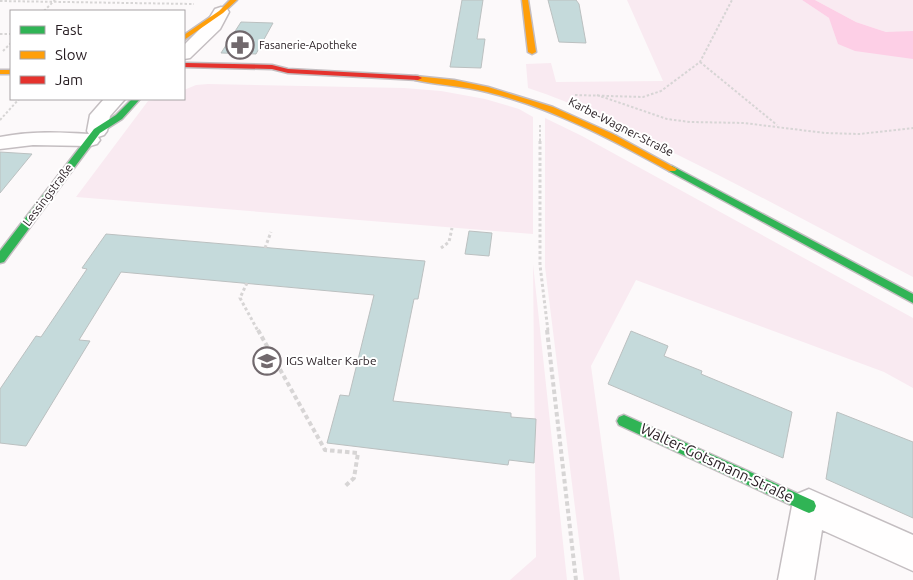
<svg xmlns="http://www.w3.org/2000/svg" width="913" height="580" viewBox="0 0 913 580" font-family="Ubuntu,sans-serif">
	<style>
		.green { fill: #f9eaf1 }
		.water { fill: #fdcfe6 }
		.building { fill: #c5dadb; stroke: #bbc0c0 }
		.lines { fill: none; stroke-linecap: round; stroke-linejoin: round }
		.street-casing { stroke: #c4bec1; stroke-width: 3 }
		.fast-casing { stroke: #c4bec1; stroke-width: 3 }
		.slow-casing { stroke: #c4bec1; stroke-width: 3 }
		.jam-casing { stroke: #c4bec1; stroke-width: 3 }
		.path-far2 { stroke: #d7d5d5; stroke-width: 2; stroke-dasharray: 2.5 2; stroke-linecap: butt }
		.path-far1 { stroke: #d7d5d5; stroke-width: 3; stroke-dasharray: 3 2.5; stroke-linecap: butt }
		.path { stroke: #d7d5d5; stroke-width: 4; stroke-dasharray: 4.5 3; stroke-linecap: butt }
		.street { fill: #fffefe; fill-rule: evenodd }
		.fast { fill: #30b455; fill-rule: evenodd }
		.slow { fill: #ff9f0a; fill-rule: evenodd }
		.jam { fill: #e5322d; fill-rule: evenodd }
		.labels { text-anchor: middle; stroke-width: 4; stroke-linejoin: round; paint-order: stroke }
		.far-poi-label { font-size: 11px; fill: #261c21; stroke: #fff; text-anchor: start }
		.street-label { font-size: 12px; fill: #261c21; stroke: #fff }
		.poi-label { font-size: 12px; fill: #261c21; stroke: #fff; text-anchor: start }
		.near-street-label { font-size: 15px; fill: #261c21; stroke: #fff }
	</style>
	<rect width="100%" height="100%" fill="#fcf9fa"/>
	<path class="green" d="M 627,0 L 802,0 L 829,18 L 886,32 L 856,22 L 815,0 L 913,0 L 913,277 C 832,235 752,191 670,151 C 624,128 577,104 528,88 L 526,64 L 551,63 L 556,82 L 663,81 Z
		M 208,84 L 404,88 L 441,91 L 485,99 L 519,109 L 533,117 L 533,234 L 76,197 L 148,101 L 161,99 L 184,99 L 184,90 L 196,85 Z
		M 545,118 L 582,136 L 913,318 L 913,388 L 884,372 L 636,280 L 591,366 L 620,580 L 584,580 L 545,267 Z
		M 533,264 L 567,580 L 510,580 L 536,557 Z"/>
	<path class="water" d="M 802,0 L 815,0 L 856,22 L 886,32 L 913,31 L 913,59 L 855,51 L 838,44 L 829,18 Z"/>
	<path class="building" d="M 462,0 L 483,0 L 477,39 L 485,39 L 481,68 L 450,67 Z
		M 548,0 L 576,0 L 579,4 L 586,43 L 559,42 Z
		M 241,22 L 273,23 L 256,54 L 221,53 Z
		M 0,152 L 32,154 L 0,193 Z
		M 469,231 L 492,233 L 489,256 L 465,254 Z
		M 106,234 L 425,261 L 418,299 L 414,299 L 393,401 L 511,413 L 511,417 L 536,419 L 534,463 L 509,460 L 508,465 L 327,443 L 340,395 L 349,396 L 374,295 L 121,272 L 79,340 L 90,341 L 26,446 L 0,443 L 0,389 L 36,336 L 41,337 L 87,269 L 82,268 Z
		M 631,331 L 668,346 L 664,356 L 702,371 L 701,374 L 792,412 L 783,458 L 608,384 Z
		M 837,412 L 913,442 L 913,518 L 826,479 Z"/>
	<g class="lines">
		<g class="street-casing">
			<path id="street" d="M 221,7 L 227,9 L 229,12 L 220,29 L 190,58 L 184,59 L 184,45 L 207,22 L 215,9 Z
				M 104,99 L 125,99 L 110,116 L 107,131 L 104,135 L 98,137 L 100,140 L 97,144 L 90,146 L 33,145 L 0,149 L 0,137 C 30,131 59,132 89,134 L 87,131 L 90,115 Z
				M 809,489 L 913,535 L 913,571 L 822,530 L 814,580 L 778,580 L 792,506 L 797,494 Z"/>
		</g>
		<g class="fast-casing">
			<path id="fast" d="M 132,99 L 140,99 L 122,119 L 100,133 L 4,262 L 0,263 L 0,251 L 94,129 L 116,115 Z
				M 672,166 L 913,294 L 913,303 L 669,171 L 669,167 Z
				M 624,415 L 814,501 L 816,506 L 814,511 L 809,513 L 804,511 L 619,425 L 617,421 L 619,417 Z"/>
		</g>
		<g class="slow-casing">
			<path id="slow" d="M 230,0 L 237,0 L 223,13 L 184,40 L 184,35 L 219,11 Z
				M 522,0 L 528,0 L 536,52 L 532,54 L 528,52 Z
				M 0,70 L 11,70 L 11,74 L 0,74 Z
				M 415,76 L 454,80 L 488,87 L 553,107 L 613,134 L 677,169 L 675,171 L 669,171 C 611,139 552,108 487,92 C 463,86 439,85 415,80 Z"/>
		</g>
		<g class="jam-casing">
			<path id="jam" d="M 187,63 L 272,65 L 288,69 L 418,76 L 422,78 L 418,80 L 288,73 L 272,69 L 184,67 L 184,63 Z"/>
		</g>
		<path class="path-far2" d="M 0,1 L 194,4
			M 44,11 L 55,0
			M 0,34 L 11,34
			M 3,51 L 11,43
			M 700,62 L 777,125
			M 575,95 L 643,97 L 661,91 L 700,62 L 732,0
			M 597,95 L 667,119 L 690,122 L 744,123 L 825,133 L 859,134 L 913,128
			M 0,120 L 19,99
			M 540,125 L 540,143"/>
		<path class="path-far1" d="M 540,141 L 540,265 L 548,331
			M 265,248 L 271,232
			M 441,248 L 449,242 L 452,228
			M 247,283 L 240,298 L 258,331"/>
		<path class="path" d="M 258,330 L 325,450 L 358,453 L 354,478 L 344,487
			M 547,330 L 576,580"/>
		<use href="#street" class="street"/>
		<use href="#fast" class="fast"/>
		<use href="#slow" class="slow"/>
		<use href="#jam" class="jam"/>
	</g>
	<defs>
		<g id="pharmacy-ring" transform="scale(1.4375)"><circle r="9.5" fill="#fff" stroke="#71696d" stroke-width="1.5"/><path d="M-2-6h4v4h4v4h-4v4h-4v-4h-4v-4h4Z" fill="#71696d"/></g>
		<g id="school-ring" transform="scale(1.4375)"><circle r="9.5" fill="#fff" stroke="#71696d" stroke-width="1.5"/><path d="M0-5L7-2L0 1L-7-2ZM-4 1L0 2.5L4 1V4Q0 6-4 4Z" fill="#71696d"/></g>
	</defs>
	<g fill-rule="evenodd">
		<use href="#pharmacy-ring" x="240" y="45"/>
		<use href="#school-ring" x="267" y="361"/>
	</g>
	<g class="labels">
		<g class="far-poi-label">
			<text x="259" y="49">Fasanerie-Apotheke</text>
		</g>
		<g class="street-label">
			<text transform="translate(621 127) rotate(27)" y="4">Karbe-Wagner-Straße</text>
			<text transform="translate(48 195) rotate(-53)" y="4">Lessingstraße</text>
		</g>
		<g class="poi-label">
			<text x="286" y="365">IGS Walter Karbe</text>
		</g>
		<g class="near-street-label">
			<text transform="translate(717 463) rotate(25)" y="5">Walter-Gotsmann-Straße</text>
		</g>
	</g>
	<rect x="10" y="10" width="175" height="90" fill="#ffffff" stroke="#a8a4a6"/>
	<rect x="20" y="26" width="25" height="8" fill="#30b455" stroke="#a8a4a6"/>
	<text x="55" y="35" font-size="15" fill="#261c21">Fast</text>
	<rect x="20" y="51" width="25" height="8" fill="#ff9f0a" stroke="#a8a4a6"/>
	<text x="55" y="60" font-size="15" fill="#261c21">Slow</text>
	<rect x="20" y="76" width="25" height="8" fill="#e5322d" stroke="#a8a4a6"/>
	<text x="55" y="85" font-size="15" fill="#261c21">Jam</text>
</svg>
